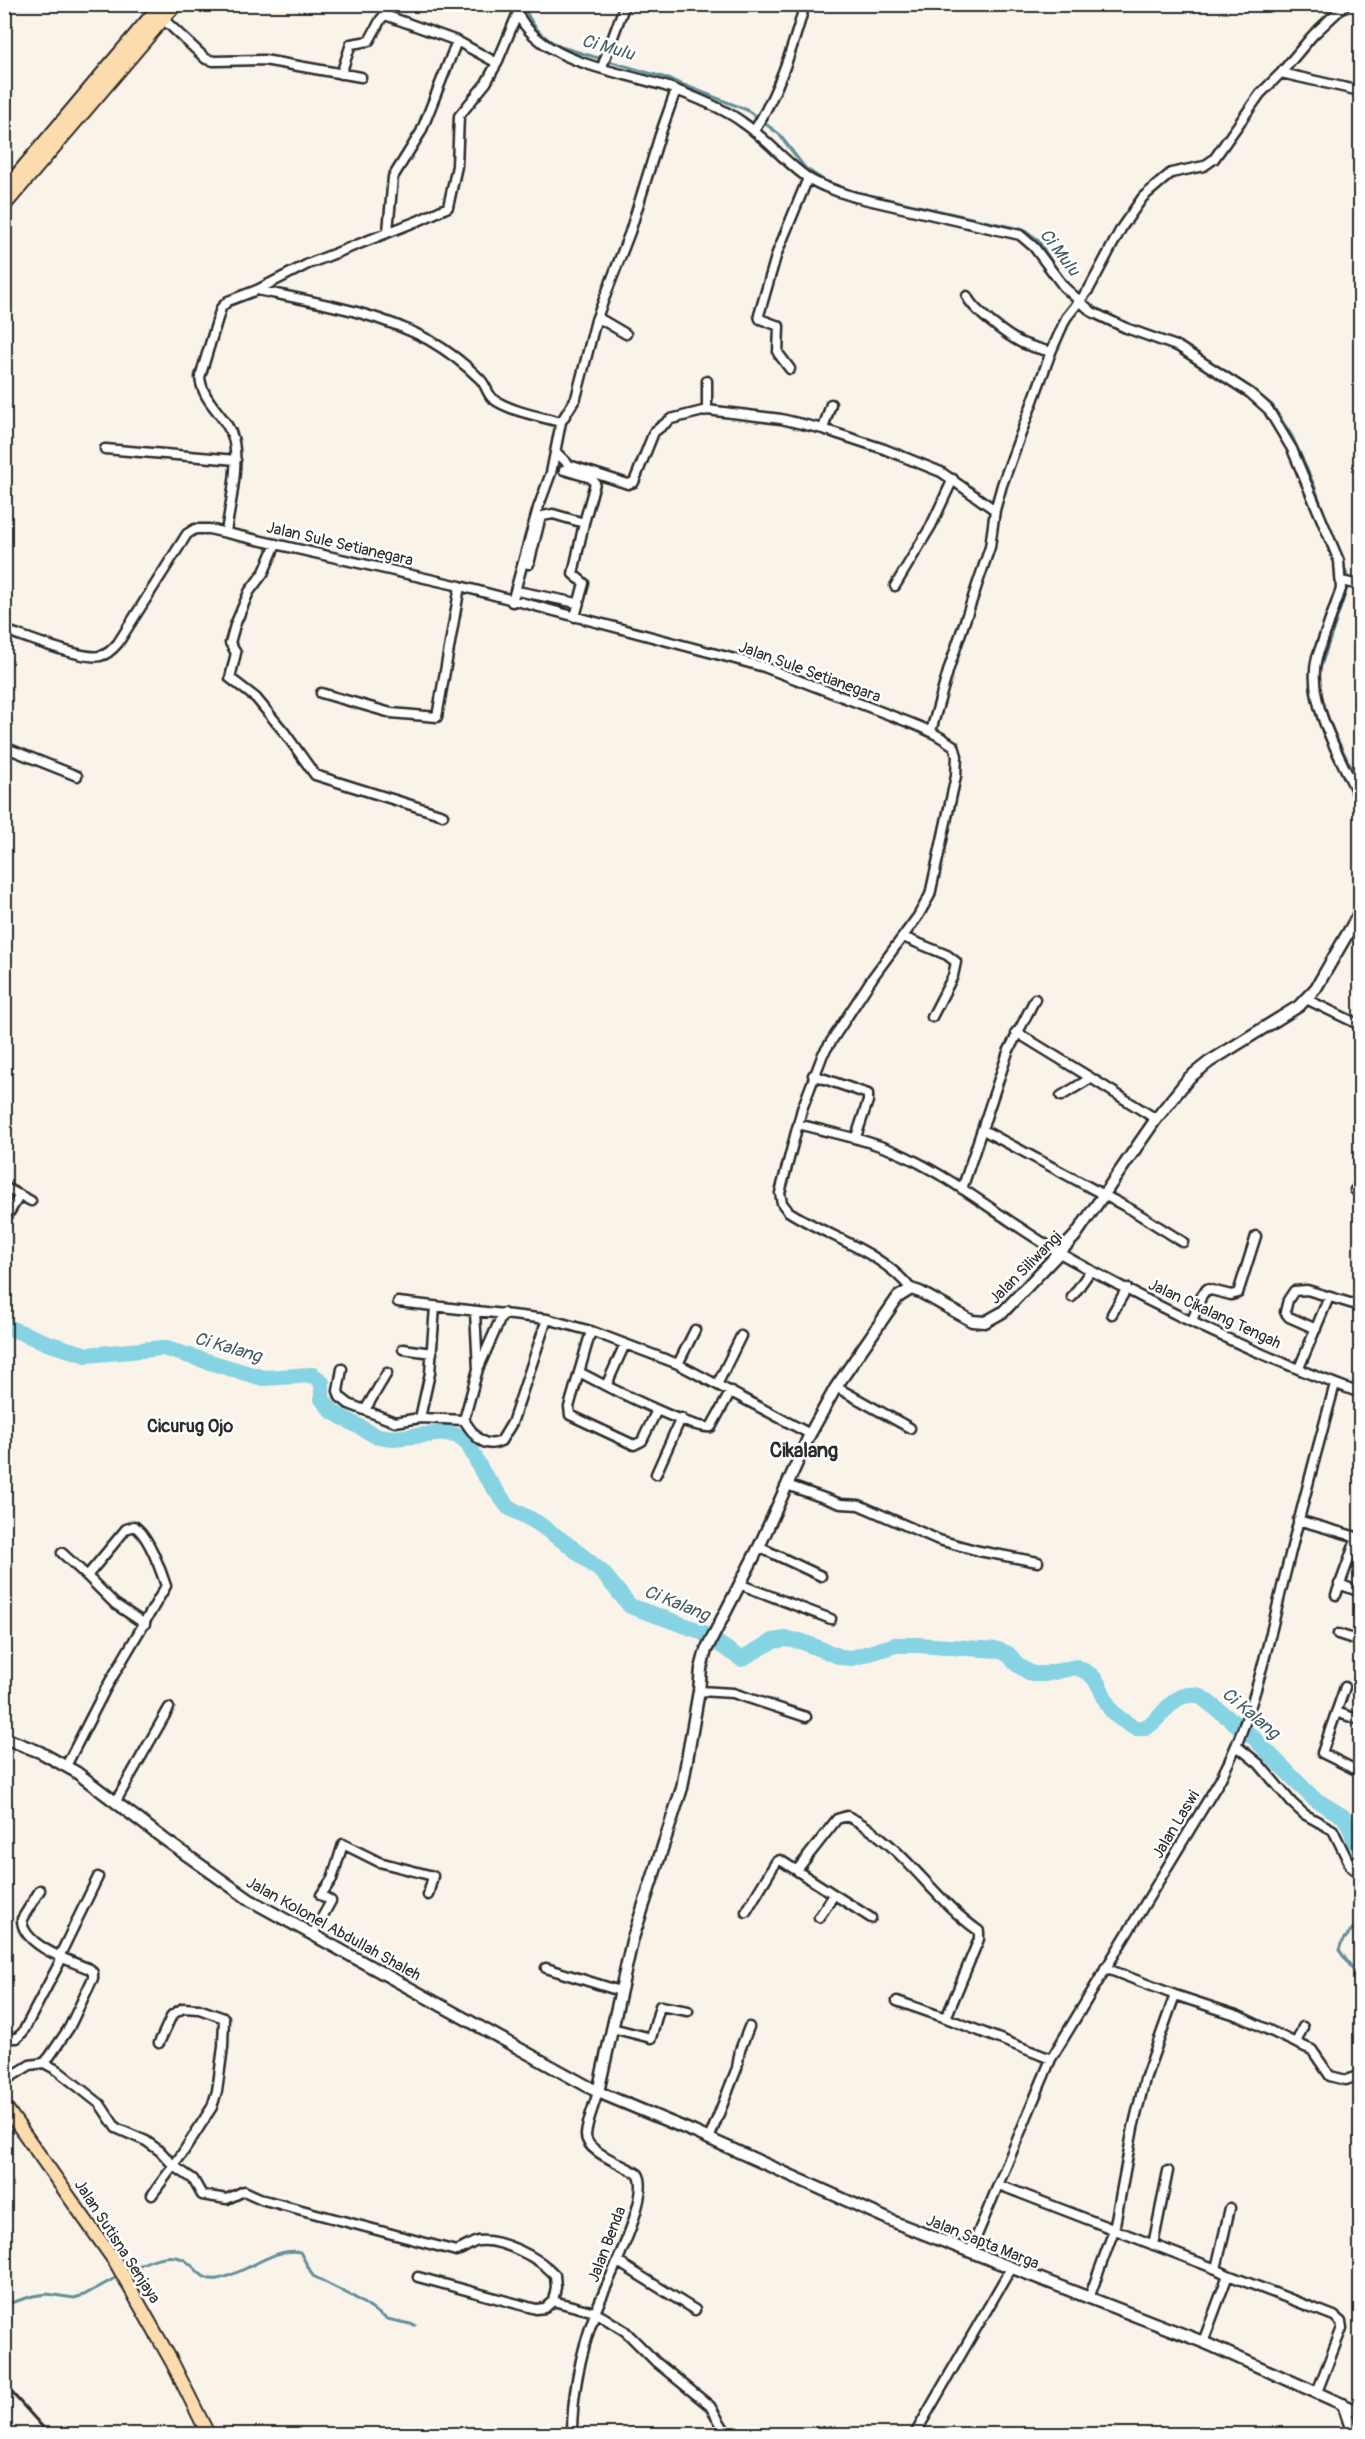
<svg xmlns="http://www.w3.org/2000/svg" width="1365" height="2439" viewBox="0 0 1365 2439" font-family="Pangolin,sans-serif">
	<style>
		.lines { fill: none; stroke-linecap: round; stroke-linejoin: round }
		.stream { stroke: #619099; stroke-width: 3 }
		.river { stroke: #85d3e3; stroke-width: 16 }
		.street-casing { stroke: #2b2b2b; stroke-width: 13 }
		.secondary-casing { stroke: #2b2b2b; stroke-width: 15 }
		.primary-casing { stroke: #2b2b2b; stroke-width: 16 }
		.street { stroke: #fff; stroke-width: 8 }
		.secondary { stroke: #fff; stroke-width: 10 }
		.primary { stroke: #fcdcac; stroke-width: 12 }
		.rail { stroke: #2b2b2b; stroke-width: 3 }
		.labels { text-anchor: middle; stroke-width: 5; stroke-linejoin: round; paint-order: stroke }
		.street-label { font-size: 16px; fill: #2b2b2b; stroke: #fff }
		.water-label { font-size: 18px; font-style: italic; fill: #465d62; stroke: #fff }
		.neighbourhood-label { font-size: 18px; font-weight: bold; fill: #2b2b2b; stroke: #fff }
		.quarter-label { font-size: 20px; font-weight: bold; fill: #2b2b2b; stroke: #fff }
	</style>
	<rect width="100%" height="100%" fill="#faf3ea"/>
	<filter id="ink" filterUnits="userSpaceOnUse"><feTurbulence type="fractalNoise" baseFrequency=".0167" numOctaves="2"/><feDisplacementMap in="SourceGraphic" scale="12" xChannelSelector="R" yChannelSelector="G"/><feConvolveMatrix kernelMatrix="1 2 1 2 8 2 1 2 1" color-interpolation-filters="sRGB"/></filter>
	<g filter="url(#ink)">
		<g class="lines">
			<path class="stream" d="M 523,4 C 531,25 541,37 561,47 L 666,78 L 747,110 L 779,134 L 805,168 L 825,181 L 852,191 L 1025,230 L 1038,240 L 1062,278
				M 1085,301 L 1102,313
				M 1136,327 L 1179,342 L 1248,386 L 1272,405 L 1292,436 L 1314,485 L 1330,530
				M 1319,672 L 1347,588 L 1347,575 L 1343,564
				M 1319,685 C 1325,720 1344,753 1360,785
				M 1357,1846 L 1360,1879
				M 1360,1919 L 1341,1944 L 1339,1950 L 1360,1979
				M 125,2273 C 142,2263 172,2247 190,2264 C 199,2272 204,2281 217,2279 C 244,2275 275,2246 300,2252 L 313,2276 L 354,2297 L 387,2319 L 415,2325
				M 4,2305 L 33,2296 L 47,2294 L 74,2298 L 84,2295 L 119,2276"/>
			<path class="river" d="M 4,1322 L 7,1327 L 50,1344 L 87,1355 L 163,1348 L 263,1378 L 313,1375 L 322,1382 L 322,1399 L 333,1412 L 376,1436 L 393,1438 L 447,1433 L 458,1436 L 467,1442 L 483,1473 L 508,1507 L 536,1522 L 570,1546 L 603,1573 L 630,1606 L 700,1631 L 741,1659 L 773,1641 L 786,1639 L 800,1641 L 841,1657 L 852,1658 L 896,1645 L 917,1645 L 998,1650 L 1008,1654 L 1018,1665 L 1032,1674 L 1045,1674 L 1076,1667 C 1080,1669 1088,1672 1092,1676 C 1107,1691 1102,1709 1124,1721 C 1127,1723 1132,1727 1136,1728 C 1161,1732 1167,1687 1200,1696 L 1254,1738 L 1313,1798 L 1344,1817 L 1350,1827 L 1355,1842 L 1360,1848"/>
			<g class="street-casing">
				<path id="street" d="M 514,4 C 533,66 625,70 676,90 C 697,98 725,109 742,122 C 766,138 785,162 808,178 C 822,187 839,192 855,197 L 1020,235 L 1034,247 L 1064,287 L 1092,312 L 1126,328 L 1179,347 L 1250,393 L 1268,409 L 1292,449 L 1339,561 L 1341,589 L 1317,657 C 1305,702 1342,760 1360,799
					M 162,18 L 206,59 L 214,61 L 264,60 L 361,77
					M 602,67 L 625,4
					M 1281,73 L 1313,35 L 1346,4
					M 341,74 L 351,44 L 369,41 L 381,19 L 385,15 L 457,41 L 497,63
					M 754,131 C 778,93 793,47 805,4
					M 388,231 L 393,177 L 421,132 L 457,41
					M 257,290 C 315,302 377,312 429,340 C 448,351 465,364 480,379 C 486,385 487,393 492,398 C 508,411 542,417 561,422 L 576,398 L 596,320 L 630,232 L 660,135 L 676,90
					M 967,296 C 972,310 1009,337 1022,343 C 1031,347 1041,349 1051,352
					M 597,317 L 626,334
					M 790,369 L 778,353 L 779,326 L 760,319 L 759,315 L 777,253 L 808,178
					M 707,381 L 707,410
					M 823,429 L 831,404
					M 105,449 L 236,460
					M 556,452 L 569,465 L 628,484 L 634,482 L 654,432 L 671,419 L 707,410 L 781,419 L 823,429 L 884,449 L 941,472 L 995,510
					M 564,470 L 591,478 L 595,483 L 584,523 L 573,574 L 584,583 L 575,617
					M 226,532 C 230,505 240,464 233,438 C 227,416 202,402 200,377 L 221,308 L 228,301 L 257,290 L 308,264 L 420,220 L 448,207 L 457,166 L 459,116 L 486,83 L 497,63 L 517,15
					M 276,544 L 264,572 L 249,592 L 235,625 L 230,643 L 236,653 L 230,678 L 256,698 L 285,733 L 315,775 L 443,815
					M 529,564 L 540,520 L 543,516 L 553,514 L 584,523
					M 1341,581 L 1360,585
					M 895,586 L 931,526 L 953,479
					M 517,591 L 577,603
					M 512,602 L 538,508 L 551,473 L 561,422
					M 4,630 C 24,636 82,660 100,656 C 107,655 113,649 118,643 L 187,534 L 195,529 L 209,529 L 460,586 L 735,659 L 764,667 L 908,722 C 924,728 939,735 954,746 L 957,756 L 956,776 L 930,895 L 918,916 L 873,977 L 823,1054 L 802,1109 L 780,1193 L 782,1203 L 788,1211 C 828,1237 881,1251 911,1289
					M 321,693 L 391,713 L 437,717 L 460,586
					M 931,731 L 949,668 L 990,547 L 995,510 L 1002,485 L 1051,352 L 1066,318 L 1089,289 L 1122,227 L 1143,197 L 1171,173 L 1204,166 L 1214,159 L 1260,94 L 1281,73 L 1360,91
					M 4,747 L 77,776
					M 903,937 L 947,955 L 956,962 L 953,976 L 932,1017
					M 1306,999 L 1360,1025
					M 1016,1032 L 1091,1078
					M 813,1075 L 868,1094 L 868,1101 L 856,1137
					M 1061,1096 L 1091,1078 L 1156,1119
					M 798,1124 C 835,1134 872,1140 907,1157 C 965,1185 1015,1229 1072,1260 C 1162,1310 1264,1358 1360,1393
					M 983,1130 L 1132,1210 L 1183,1242
					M 4,1187 L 31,1201
					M 962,1189 L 1008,1052 L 1035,999
					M 1355,1190 L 1360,1191
					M 4,1221 L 20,1195
					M 1072,1297 L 1091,1270
					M 398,1302 L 547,1319 L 591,1331 L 678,1364 L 810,1434
					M 435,1307 L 430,1373 L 420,1418 L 464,1420 C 473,1434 483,1450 501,1441 L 512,1423 L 547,1319
					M 475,1312 L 478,1369
					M 1112,1314 L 1127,1288
					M 1192,1321 L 1202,1295 L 1207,1289 L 1231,1295 L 1238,1293 L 1256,1236
					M 1316,1329 L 1289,1317 L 1285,1312 L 1288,1300 L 1294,1291 L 1307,1290 L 1360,1306
					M 591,1331 L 569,1407 L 570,1415 L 634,1445 L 642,1441 L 657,1410
					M 625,1344 L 606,1386 C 626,1395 693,1430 711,1427 L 731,1391
					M 403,1349 L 432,1353
					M 678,1364 L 695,1330
					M 1299,1368 L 1329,1297
					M 342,1369 L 338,1391 L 340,1397 L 349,1404 L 395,1422 L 420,1418
					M 579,1372 L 606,1386
					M 718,1383 L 741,1336
					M 836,1387 L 910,1428
					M 365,1410 L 387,1373
					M 464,1420 L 478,1369 L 503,1313
					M 656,1474 L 681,1418
					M 787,1485 L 841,1504 L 859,1505 L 939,1540 L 979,1551 L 1038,1562
					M 1298,1520 L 1360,1538
					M 759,1547 L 821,1576
					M 62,1553 L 87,1576 L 126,1529 L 134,1526 C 148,1534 161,1571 166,1586 L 106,1688 L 66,1766
					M 87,1576 L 115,1604 L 145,1624
					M 739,1584 L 831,1619
					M 1339,1584 L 1360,1592
					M 1336,1595 L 1357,1537
					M 1338,1634 L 1360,1641
					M 1345,1687 L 1322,1753 L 1360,1772
					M 699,1691 L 733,1693 L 806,1717
					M 1336,1712 L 1360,1720
					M 1237,1746 L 1259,1764 L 1292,1803 L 1304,1814 L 1333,1830 L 1351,1867 L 1360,1874
					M 116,1801 L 169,1708
					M 797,1870 L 837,1819 L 847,1816 C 901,1841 931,1898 979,1931 L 979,1939 L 946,2018
					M 746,1912 L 776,1862 L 780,1860 L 871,1918
					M 819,1917 L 834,1895
					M 313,1934 L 331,1901 L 321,1895 L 332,1879 L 343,1844 L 379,1862 L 433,1876 L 428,1895
					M 59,1957 L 98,1877
					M 546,1968 L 620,1991
					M 1105,1968 L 1175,1995 L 1239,2016 L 1296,2043 L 1312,2050 L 1330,2076 L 1346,2080 L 1360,2075
					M 897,2001 L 946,2018 L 1051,2059
					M 612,2028 L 651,2038 L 660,2006 L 688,2011
					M 4,2038 L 17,2038 L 23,2032 L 62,1958
					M 1296,2043 L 1303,2027
					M 44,2063 L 57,2070 L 100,2104 L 116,2128 L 146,2141 L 160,2151 L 174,2166 L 193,2179 L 202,2195 L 227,2199 L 244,2191 L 264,2200 L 456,2251 C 464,2249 470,2243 478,2241 C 501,2238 540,2258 555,2275 L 556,2287 L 553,2301 L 595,2312 L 625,2331 L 656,2362 L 710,2406 L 727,2434
					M 4,2081 L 30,2065 L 44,2063 L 50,2056 L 69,2028 L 93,1978 L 93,1973 L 90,1969 C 70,1961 21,1945 22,1919 L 40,1890
					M 709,2139 L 737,2068 L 740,2050 L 749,2027
					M 999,2185 L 1216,2269
					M 152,2195 L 182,2154 L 212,2107 L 217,2091 L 223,2047 L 224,2018 L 199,2009 L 183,2008 L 172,2015 L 159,2043
					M 1153,2245 L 1168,2171
					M 970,2252 L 1051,2059 L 1220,1780 C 1253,1718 1267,1648 1284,1579 C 1300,1514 1317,1449 1335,1384
					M 618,2262 L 695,2310
					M 1228,2275 L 1216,2269 L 1230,2208
					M 418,2277 L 536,2309 L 545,2308 L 553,2301
					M 1089,2298 L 1114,2230 L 1133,2128 L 1145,2079 L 1175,1995
					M 1203,2342 L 1228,2275 L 1334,2316 L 1341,2322 L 1342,2328 L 1317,2392
					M 572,2434 C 572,2393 581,2352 595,2313 C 604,2288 653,2195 638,2174 C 625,2165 585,2152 586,2135 C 587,2121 594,2106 598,2092
					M 915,2434 L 1011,2268"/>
			</g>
			<g class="secondary-casing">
				<path id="secondary" d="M 4,1738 L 40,1752 L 76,1772 L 164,1839 L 250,1900 L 598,2092 L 694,2132 L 899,2224 L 1203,2342 L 1360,2412
					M 598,2092 L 632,1941 L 682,1788 L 699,1691 L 701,1669 L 706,1650 L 759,1547 L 810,1434 L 836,1387 L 898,1297 L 911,1289 L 920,1292 L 972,1321 L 985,1322 L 1003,1312 L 1075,1236 L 1156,1119 L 1189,1078 L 1209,1062 L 1299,1006 L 1316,988 L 1360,912
					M 1343,2404 L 1353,2434"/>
			</g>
			<g class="primary-casing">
				<path id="primary" d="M 4,190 L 161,4
					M 4,206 L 176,4
					M 4,2105 L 116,2263 L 172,2362 L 208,2434"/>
			</g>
			<use href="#street" class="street"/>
			<use href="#secondary" class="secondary"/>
			<use href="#primary" class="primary"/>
			<path class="rail" d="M 4,2384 L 49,2434"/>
		</g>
	</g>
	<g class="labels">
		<g class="street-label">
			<text transform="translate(340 543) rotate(13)" y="6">Jalan Sule Setianegara</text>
			<text transform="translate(810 671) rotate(20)" y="6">Jalan Sule Setianegara</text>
			<text transform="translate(1025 1267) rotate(-45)" y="6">Jalan Siliwangi</text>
			<text transform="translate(1215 1313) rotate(25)" y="6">Jalan Cikalang Tengah</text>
			<text transform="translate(1175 1824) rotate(-59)" y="6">Jalan Laswi</text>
			<text transform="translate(334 1928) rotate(29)" y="6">Jalan Kolonel Abdullah Shaleh</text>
			<text transform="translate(118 2241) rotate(57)" y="6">Jalan Sutisna Senjaya</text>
			<text transform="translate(983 2241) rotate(22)" y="6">Jalan Sapta Marga</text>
			<text transform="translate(606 2244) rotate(-69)" y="6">Jalan Benda</text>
		</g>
		<g class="water-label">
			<text transform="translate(608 47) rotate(16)" y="6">Ci Mulu</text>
			<text transform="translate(1060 252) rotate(53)" y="6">Ci Mulu</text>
			<text transform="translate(228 1347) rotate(16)" y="6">Ci Kalang</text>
			<text transform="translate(677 1603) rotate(22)" y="6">Ci Kalang</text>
			<text transform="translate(1251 1713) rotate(40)" y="6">Ci Kalang</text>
		</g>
		<g class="neighbourhood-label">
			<text x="190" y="1432">Cicurug Ojo</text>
		</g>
		<g class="quarter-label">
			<text x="804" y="1457">Cikalang</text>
		</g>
	</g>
	<rect width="1365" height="2439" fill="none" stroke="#fff" stroke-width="24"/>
	<rect x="12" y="12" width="1341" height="2415" fill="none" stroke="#2b2b2b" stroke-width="2" filter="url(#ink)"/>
</svg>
